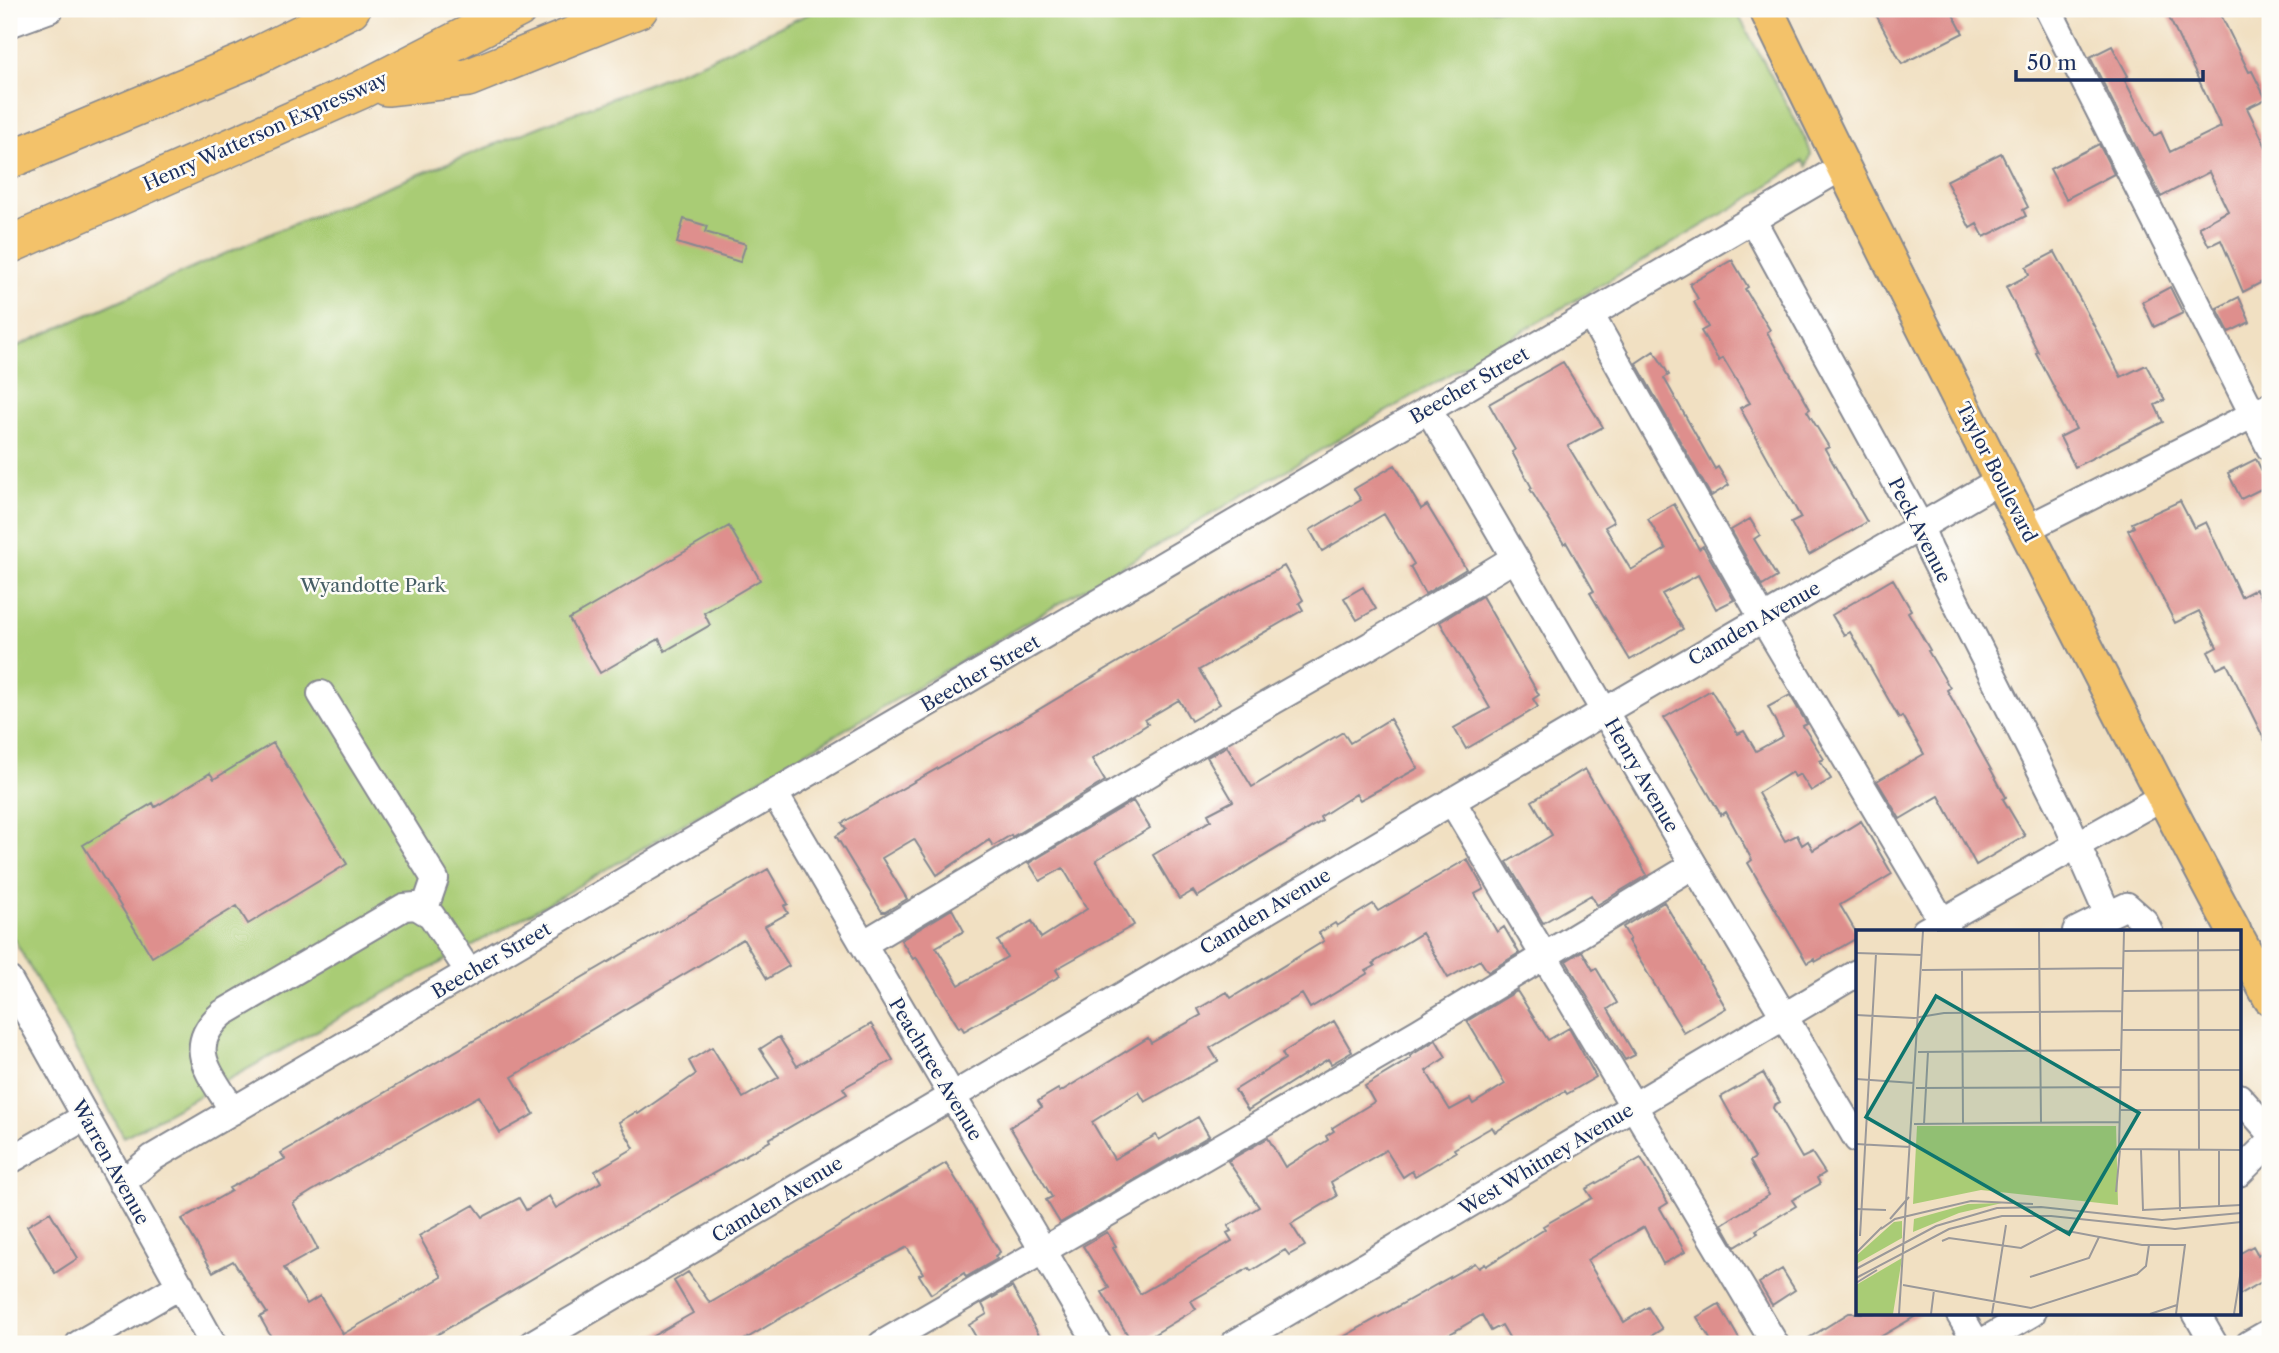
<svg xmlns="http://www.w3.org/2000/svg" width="2279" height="1353" viewBox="0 0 2279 1353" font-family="'Libre Caslon Text',serif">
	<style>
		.green { fill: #a9cc75; stroke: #627e6a; stroke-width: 2 }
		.building { fill: #de8f8d }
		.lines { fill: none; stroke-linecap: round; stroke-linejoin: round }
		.minor-casing { stroke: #868890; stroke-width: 30 }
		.major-casing { stroke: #868890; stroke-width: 37 }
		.highway-casing { stroke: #868890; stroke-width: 40 }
		.minor { stroke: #fff; stroke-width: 26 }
		.major { stroke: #f3c26a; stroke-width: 33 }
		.highway { stroke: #f3c26a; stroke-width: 37 }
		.labels { text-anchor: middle; stroke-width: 5; stroke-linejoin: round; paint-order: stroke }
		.street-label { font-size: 19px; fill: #1b2f5e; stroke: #fdfcf7 }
		.park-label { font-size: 19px; fill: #465e65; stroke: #fdfcf7 }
		.inset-road { fill: none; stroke: #9b999a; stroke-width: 2 }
		.view { fill: #0f766e; fill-opacity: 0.15; stroke: #0f766e; stroke-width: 3.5 }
		.inset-edge { fill: none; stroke: #1b2f5e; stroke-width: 3.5 }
	</style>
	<rect width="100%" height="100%" fill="#fdfcf7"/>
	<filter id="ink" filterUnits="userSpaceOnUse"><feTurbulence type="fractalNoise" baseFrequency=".0143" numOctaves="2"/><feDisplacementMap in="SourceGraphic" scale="14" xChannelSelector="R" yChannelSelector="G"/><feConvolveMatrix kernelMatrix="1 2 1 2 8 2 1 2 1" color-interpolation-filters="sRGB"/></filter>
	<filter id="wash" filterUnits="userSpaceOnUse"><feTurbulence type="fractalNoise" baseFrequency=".00686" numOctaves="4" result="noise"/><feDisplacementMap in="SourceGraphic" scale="28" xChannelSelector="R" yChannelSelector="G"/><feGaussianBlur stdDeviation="1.57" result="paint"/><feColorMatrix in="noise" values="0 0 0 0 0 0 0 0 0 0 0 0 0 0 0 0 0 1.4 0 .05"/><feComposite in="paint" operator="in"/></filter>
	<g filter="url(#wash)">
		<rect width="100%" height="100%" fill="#f1e0c2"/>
		<path class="green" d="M 819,9 L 1735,9 L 1807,142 L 1811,154 L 1807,166 L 1803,161 L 1753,196 L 551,902 L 124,1137 L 9,930 L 9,350 L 276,231 L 703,62 Z"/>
		<g id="blocks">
			<path class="building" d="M 1873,9 L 1950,9 L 1963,33 L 1902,64 Z
				M 2165,9 L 2218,9 L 2249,72 L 2252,71 L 2266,99 L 2247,108 L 2270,155 L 2270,278 L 2243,292 L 2221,240 L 2209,246 L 2199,227 L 2228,211 L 2209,172 L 2161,197 L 2090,57 L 2112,46 L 2128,76 L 2124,79 L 2154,136 L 2161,132 L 2170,152 L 2221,127 Z
				M 2099,144 L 2114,174 L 2066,199 L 2050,169 Z
				M 2001,153 L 2028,207 L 2023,210 L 2026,216 L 1984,237 L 1977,224 L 1970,228 L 1946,181 Z
				M 684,219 L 707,226 L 705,232 L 746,244 L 740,262 L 677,243 Z
				M 2055,252 L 2121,377 L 2146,365 L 2165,400 L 2155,405 L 2163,422 L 2075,467 L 2060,437 L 2076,429 L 2036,353 L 2038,352 L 2006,287 L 2029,275 L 2026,267 Z
				M 1732,260 L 1748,287 L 1745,289 L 1770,330 L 1767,332 L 1810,409 L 1807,411 L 1829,447 L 1825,449 L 1867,522 L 1809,555 L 1791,523 L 1801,518 L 1740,408 L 1750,403 L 1723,358 L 1719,361 L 1701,331 L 1708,327 L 1694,302 L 1698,299 L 1690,284 Z
				M 2170,287 L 2183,313 L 2154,327 L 2142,302 Z
				M 2239,297 L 2250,322 L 2229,332 L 2217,308 Z
				M 1654,351 L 1669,375 L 1664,378 L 1715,469 L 1718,467 L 1729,485 L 1711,496 L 1636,363 Z
				M 1563,362 L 1603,427 L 1568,446 L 1614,522 L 1605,527 L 1631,570 L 1666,549 L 1648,519 L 1674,504 L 1699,549 L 1703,546 L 1734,600 L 1716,609 L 1698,575 L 1662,594 L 1683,629 L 1630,660 L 1590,593 L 1594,591 L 1566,542 L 1564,544 L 1530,489 L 1532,488 L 1512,452 L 1515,450 L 1489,404 Z
				M 2256,459 L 2269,485 L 2241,499 L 2228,473 Z
				M 1395,465 L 1421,509 L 1427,505 L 1466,569 L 1425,594 L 1410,567 L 1414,564 L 1384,514 L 1322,551 L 1310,530 L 1361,500 L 1354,489 Z
				M 2180,501 L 2194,528 L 2206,522 L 2241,597 L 2256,589 L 2263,602 L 2270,599 L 2270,751 L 2227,664 L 2217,669 L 2208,652 L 2217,647 L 2199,611 L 2175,623 L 2128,530 L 2134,527 L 2132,523 Z
				M 1750,519 L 1760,535 L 1754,539 L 1777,577 L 1762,586 L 1731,530 Z
				M 729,526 L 760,580 L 704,613 L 710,625 L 665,651 L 659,639 L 600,673 L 569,619 Z
				M 1284,566 L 1303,600 L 1299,603 L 1303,610 L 1199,670 L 1220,704 L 1191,721 L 1179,700 L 1145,720 L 1148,724 L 1092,759 L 1105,781 L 1012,837 L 1011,835 L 993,846 L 989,840 L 937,875 L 914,839 L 882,858 L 907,899 L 885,912 L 882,912 L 836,836 L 846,829 L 842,823 L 1008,728 L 1230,595 Z
				M 1893,579 L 1911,610 L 1908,612 L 1930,650 L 1928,651 L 1950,688 L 1947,690 L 2006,797 L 2003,799 L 2025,836 L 1976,865 L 1939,796 L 1900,819 L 1877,781 L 1924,754 L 1902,716 L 1899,718 L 1850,632 L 1844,635 L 1832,615 Z
				M 1363,587 L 1376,609 L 1357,620 L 1344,598 Z
				M 1482,596 L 1539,695 L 1533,699 L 1538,707 L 1466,749 L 1454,728 L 1490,708 L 1440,622 Z
				M 1711,690 L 1738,734 L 1744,731 L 1756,751 L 1783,736 L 1768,707 L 1790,695 L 1807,724 L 1803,726 L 1824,759 L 1820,761 L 1831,779 L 1811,791 L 1800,774 L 1795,777 L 1792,772 L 1758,793 L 1785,841 L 1797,835 L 1802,845 L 1808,841 L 1813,850 L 1861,821 L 1892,874 L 1840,905 L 1857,934 L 1857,938 L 1815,962 L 1814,959 L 1807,963 L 1748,863 L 1752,860 L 1726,812 L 1721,815 L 1664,718 Z
				M 1390,719 L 1418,768 L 1360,800 L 1356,794 L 1320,817 L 1322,821 L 1197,897 L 1193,891 L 1179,899 L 1153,855 L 1211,820 L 1208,814 L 1233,801 L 1207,757 L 1227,746 L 1252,787 L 1343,732 L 1350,743 Z
				M 273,743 L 347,864 L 248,924 L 237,906 L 152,957 L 83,845 L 153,803 L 155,807 L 210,773 L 214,779 Z
				M 1585,769 L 1647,875 L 1597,905 L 1591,895 L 1543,923 L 1507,862 L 1552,835 L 1532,801 Z
				M 1133,801 L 1150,828 L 1096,860 L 1134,925 L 1058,968 L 1056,970 L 1060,976 L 964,1031 L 961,1026 L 959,1028 L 916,957 L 913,959 L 901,940 L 952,909 L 964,931 L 936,947 L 959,985 L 1007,957 L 998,941 L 1032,921 L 1041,938 L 1087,909 L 1063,868 L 1040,881 L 1029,863 Z
				M 1467,859 L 1484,889 L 1475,894 L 1497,932 L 1504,927 L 1519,953 L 1488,972 L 1480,960 L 1448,978 L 1422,933 L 1373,963 L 1375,966 L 1366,971 L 1368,973 L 1310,1008 L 1302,994 L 1210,1048 L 1218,1061 L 1145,1102 L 1139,1092 L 1092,1122 L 1114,1159 L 1156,1135 L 1159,1140 L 1198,1117 L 1209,1136 L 1060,1223 L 1046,1200 L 1052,1197 L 1010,1127 L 1042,1107 L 1038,1101 L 1058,1089 L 1060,1092 L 1148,1038 L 1151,1043 L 1201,1015 L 1198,1009 L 1227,992 L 1231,998 L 1324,941 L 1319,933 L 1335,923 L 1337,926 L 1373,904 L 1378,911 Z
				M 768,869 L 788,904 L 784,906 L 788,913 L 765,926 L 789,966 L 767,979 L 743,939 L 512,1077 L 534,1114 L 500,1133 L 479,1096 L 312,1191 L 293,1203 L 318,1249 L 284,1268 L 307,1304 L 320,1296 L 343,1334 L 442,1277 L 419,1236 L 474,1205 L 483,1217 L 519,1198 L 526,1210 L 549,1196 L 556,1208 L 601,1182 L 595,1171 L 634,1148 L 619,1122 L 636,1112 L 638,1114 L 696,1074 L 689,1061 L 712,1047 L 743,1098 L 779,1077 L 760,1049 L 779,1037 L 797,1066 L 871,1024 L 893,1060 L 843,1088 L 847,1094 L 769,1139 L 770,1141 L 637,1217 L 421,1344 L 275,1344 L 260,1317 L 267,1313 L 233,1261 L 213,1272 L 182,1219 L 231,1191 L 229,1188 L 285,1159 L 281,1153 Z
				M 1664,902 L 1726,1008 L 1684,1033 L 1628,941 L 1630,939 L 1623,927 Z
				M 1582,951 L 1593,970 L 1596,968 L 1617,1003 L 1608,1009 L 1635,1055 L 1625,1060 L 1566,961 Z
				M 1517,991 L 1548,1040 L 1569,1028 L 1596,1077 L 1567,1094 L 1565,1091 L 1495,1132 L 1492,1127 L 1454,1149 L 1456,1152 L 1415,1176 L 1412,1171 L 1403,1177 L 1386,1150 L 1331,1182 L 1337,1196 L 1291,1224 L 1305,1246 L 1289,1255 L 1285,1250 L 1251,1271 L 1249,1268 L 1191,1301 L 1196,1309 L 1138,1344 L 1133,1344 L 1102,1292 L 1109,1288 L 1083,1246 L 1107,1232 L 1116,1246 L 1113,1248 L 1140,1294 L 1232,1241 L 1227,1233 L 1231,1231 L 1228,1226 L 1259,1207 L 1228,1161 L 1268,1138 L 1285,1167 L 1328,1140 L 1326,1136 L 1334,1131 L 1332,1128 L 1374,1102 L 1365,1086 L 1411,1058 L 1410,1056 L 1436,1040 L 1446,1057 L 1426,1071 L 1450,1110 L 1470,1099 L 1473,1104 L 1505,1084 L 1467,1021 Z
				M 1334,1021 L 1352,1052 L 1331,1064 L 1328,1059 L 1248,1110 L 1235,1090 L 1285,1059 L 1282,1053 Z
				M 1763,1073 L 1780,1102 L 1774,1105 L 1773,1108 L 1802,1158 L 1812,1153 L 1825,1173 L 1817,1178 L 1820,1184 L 1792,1200 L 1796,1206 L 1756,1230 L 1758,1233 L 1735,1247 L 1722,1224 L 1769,1195 L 1750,1161 L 1755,1158 L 1721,1097 Z
				M 1641,1158 L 1668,1203 L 1660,1208 L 1685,1252 L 1663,1264 L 1644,1227 L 1587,1260 L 1624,1322 L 1648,1307 L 1662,1329 L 1638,1344 L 1513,1344 L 1502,1325 L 1491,1331 L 1482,1315 L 1433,1344 L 1331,1344 L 1475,1263 L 1479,1268 L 1485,1264 L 1486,1266 L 1545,1229 L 1543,1226 L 1592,1198 L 1586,1189 Z
				M 946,1163 L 1000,1252 L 995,1256 L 997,1259 L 966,1277 L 964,1273 L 931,1294 L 919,1275 L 923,1273 L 907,1247 L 852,1276 L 737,1344 L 639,1344 L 693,1313 L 674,1281 L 688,1272 L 710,1303 Z
				M 50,1212 L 78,1258 L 55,1273 L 27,1226 Z
				M 2253,1246 L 2258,1255 L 2264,1251 L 2270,1262 L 2270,1277 L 2239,1295 L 2239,1254 Z
				M 1782,1269 L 1795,1290 L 1772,1305 L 1759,1283 Z
				M 1012,1287 L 1044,1344 L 980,1344 L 969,1325 L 987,1314 L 982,1304 Z
				M 1719,1304 L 1742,1344 L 1713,1344 L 1697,1317 Z
				M 1849,1313 L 1921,1313 L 1868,1344 L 1799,1344 Z"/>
		</g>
	</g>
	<g filter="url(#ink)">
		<use href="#blocks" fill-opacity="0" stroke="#868890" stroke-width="2"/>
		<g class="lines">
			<g class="minor-casing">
				<path id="minor" d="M 2048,9 L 2270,448
					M 9,24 L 50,9
					M 1752,219 L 1920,526 L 1929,549 L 2067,822 L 2108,915 L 2127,906 L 2144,921 L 2149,931
					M 1590,314 L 1763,619 L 1948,931
					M 1428,409 L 1694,865 L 1857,1139
					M 2026,529 L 2270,406
					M 321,694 L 435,879 L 424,911
					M 775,794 L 1098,1344
					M 1452,801 L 1775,1344
					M 1925,931 L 2162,797
					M 2076,931 L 2108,915
					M 863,944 L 1210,737 L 1371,645 L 1515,558
					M 9,980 L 213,1344
					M 2239,1097 L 2270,1132
					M 233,1111 C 212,1075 182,1048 223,1013 L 404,907 L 416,906 L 431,915 L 469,972
					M 9,1161 L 85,1117
					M 2239,1173 L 2270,1142
					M 122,1183 L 152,1158 L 1842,167
					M 1959,1313 L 1977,1344
					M 2196,1313 L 2214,1344
					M 79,1344 L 181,1285
					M 532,1344 L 1605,711 L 2000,480
					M 882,1344 L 1419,1032 L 1694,865
					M 1234,1344 L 1857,973
					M 1979,1344 L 2032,1313
					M 2249,1344 L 2270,1332"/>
			</g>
			<g class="major-casing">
				<path id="major" d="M 1766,9 C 1850,183 1937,356 2025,528 C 2094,663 2163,798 2234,931
					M 2239,940 L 2270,998"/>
			</g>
			<g class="highway-casing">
				<path id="highway" d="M 387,87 L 468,78 L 639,9
					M 9,160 L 244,62 L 351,9
					M 9,245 L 361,90 L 518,9"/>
			</g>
			<use href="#minor" class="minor"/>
			<use href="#major" class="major"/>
			<use href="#highway" class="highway"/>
		</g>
	</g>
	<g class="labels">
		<g class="street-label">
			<text transform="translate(265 131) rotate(-24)" y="7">Henry Watterson Expressway</text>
			<text transform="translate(1469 385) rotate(-30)" y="7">Beecher Street</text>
			<text transform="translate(1997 472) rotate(63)" y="7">Taylor Boulevard</text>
			<text transform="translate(1920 530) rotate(63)" y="7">Peck Avenue</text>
			<text transform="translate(1754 623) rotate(-30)" y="7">Camden Avenue</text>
			<text transform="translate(980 673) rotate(-30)" y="7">Beecher Street</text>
			<text transform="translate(1642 775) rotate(60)" y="7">Henry Avenue</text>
			<text transform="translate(1265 911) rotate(-31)" y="7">Camden Avenue</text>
			<text transform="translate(491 960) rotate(-30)" y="7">Beecher Street</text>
			<text transform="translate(936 1069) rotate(59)" y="7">Peachtree Avenue</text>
			<text transform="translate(1546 1159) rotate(-31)" y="7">West Whitney Avenue</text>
			<text transform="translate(111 1162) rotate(61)" y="7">Warren Avenue</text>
			<text transform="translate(777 1199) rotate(-31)" y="7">Camden Avenue</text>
		</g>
		<g class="park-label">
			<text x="373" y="592">Wyandotte Park</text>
		</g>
	</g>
	<g transform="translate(1856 930)">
		<rect width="385" height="385" fill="#f1e0c2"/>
		<path d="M 61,196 L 260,196 L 262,275 L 125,260 L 57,274 ZM 146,273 L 103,283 L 57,302 L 58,289 L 112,274 ZM 46,291 L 46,308 L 0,334 L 0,326 L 38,292 ZM 46,328 L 37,384 L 0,384 L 0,355 Z" fill="#a9cc75"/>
		<path class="inset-road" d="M 81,1 L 268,1M 183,1 L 185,193M 268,1 L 263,219 L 385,220M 342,1 L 343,219M 268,21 L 385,20M 0,23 L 66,25M 106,39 L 107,194M 66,40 L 267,38M 267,61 L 385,60M 0,85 L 58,88 L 88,83 L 266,81M 265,100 L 385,100M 62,122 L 264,120M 265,140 L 385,140M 0,149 L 58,153M 60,158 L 264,157M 263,180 L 385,180M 58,194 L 263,192M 68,194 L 72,122M 0,214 L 54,217M 285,220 L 287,280 L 385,275M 323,220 L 324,281M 363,220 L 363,277M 260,262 L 264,220M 0,279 L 30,280M 34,289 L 53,267M 25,299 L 39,289 L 115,271 L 177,274M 4,306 L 20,24M 86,311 L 93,308 L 165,318 L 201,299 L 286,315 L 329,315 L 320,384M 0,323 L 26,297M 0,339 L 80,296 L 141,278 L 185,277 L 306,290 L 385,283M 174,347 L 233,328 L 243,307M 0,348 L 93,299 L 146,286 L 195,286 L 319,299 L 385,292M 0,353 L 21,340M 47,355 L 175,378 L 281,344 L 290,336 L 293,315M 43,384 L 67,1M 75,384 L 78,360M 136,384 L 150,295M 294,384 L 321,375M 378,384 L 385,340"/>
		<path class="view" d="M 80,66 L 283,183 L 213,304 L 10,187 Z"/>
		<rect width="385" height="385" class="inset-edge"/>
	</g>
	<rect width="2279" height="1353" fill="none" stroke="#fdfcf7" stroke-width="35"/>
	<path d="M2016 70v10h187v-10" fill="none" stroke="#1b2f5e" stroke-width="3.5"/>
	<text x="2027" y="70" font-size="21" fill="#1b2f5e" stroke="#fdfcf7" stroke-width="5" paint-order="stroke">50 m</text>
</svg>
